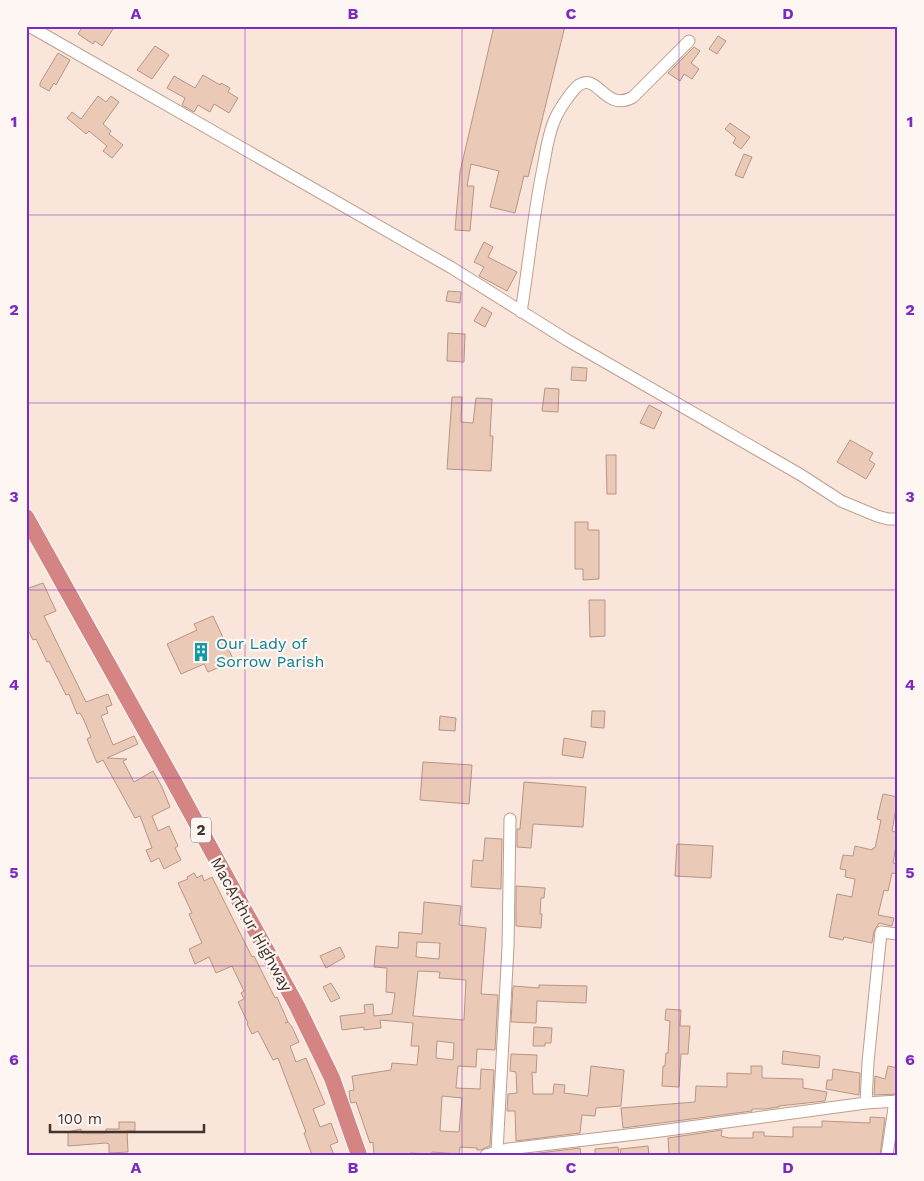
<svg xmlns="http://www.w3.org/2000/svg" width="924" height="1181" viewBox="0 0 924 1181" font-family="'Work Sans',sans-serif">
	<style>
		.building { fill: #ebc9b7; stroke: #b69685; fill-rule: evenodd }
		.lines { fill: none; stroke-linecap: round; stroke-linejoin: round }
		.minor-casing { stroke: #bf9e8d; stroke-width: 13 }
		.highway-casing { stroke: #fff; stroke-width: 18 }
		.minor { stroke: #fff; stroke-width: 11 }
		.highway { stroke: #d48583; stroke-width: 16 }
		.grid { fill: none; stroke: #7b2cbf; stroke-width: 1; stroke-opacity: 0.55 }
		.labels { text-anchor: middle; stroke-width: 4.5; stroke-linejoin: round; paint-order: stroke }
		.shield { fill: #fdf6f2; stroke: #7a6e68; stroke-width: 1 }
		.shield-label { font-size: 15px; font-weight: bold; fill: #42342d }
		.culture-label { font-size: 16px; fill: #0d838f; stroke: #fdf6f2; text-anchor: start }
		.street-label { font-size: 16px; fill: #42342d; stroke: #fdf6f2 }
		.neatline { fill: none; stroke: #7b2cbf; stroke-width: 2 }
		.grid-label { font-size: 16px; text-anchor: middle; font-weight: bold; fill: #7b2cbf }
	</style>
	<rect width="100%" height="100%" fill="#fae5da"/>
	<path class="building" d="M 83,26 L 115,26 L 102,46 L 95,41 L 93,44 L 78,34 Z
		M 494,26 L 565,26 L 528,177 L 524,176 L 515,213 L 490,207 L 499,171 L 471,164 L 467,186 L 474,186 L 470,231 L 455,230 L 460,172 Z
		M 718,36 L 726,41 L 717,54 L 709,49 Z
		M 155,46 L 169,55 L 152,79 L 137,70 Z
		M 694,47 L 700,51 L 691,63 L 699,69 L 692,79 L 684,74 L 680,81 L 668,73 Z
		M 58,53 L 70,60 L 56,85 L 54,83 L 49,91 L 40,86 L 40,83 Z
		M 203,75 L 220,85 L 221,83 L 230,88 L 228,92 L 238,98 L 229,113 L 214,104 L 210,112 L 198,105 L 194,112 L 182,105 L 185,98 L 167,88 L 174,76 L 195,88 Z
		M 98,96 L 106,102 L 111,96 L 119,102 L 103,124 L 111,131 L 109,134 L 123,145 L 112,158 L 103,151 L 107,146 L 89,131 L 86,134 L 67,118 L 72,112 L 81,119 Z
		M 730,123 L 750,137 L 741,149 L 733,143 L 736,138 L 725,129 Z
		M 744,154 L 752,157 L 743,178 L 735,175 Z
		M 484,242 L 493,247 L 488,257 L 517,272 L 507,291 L 479,276 L 484,267 L 474,262 Z
		M 448,291 L 461,292 L 460,303 L 446,301 Z
		M 482,307 L 492,313 L 485,327 L 474,321 Z
		M 448,333 L 465,334 L 464,362 L 447,361 Z
		M 572,367 L 587,368 L 586,381 L 571,380 Z
		M 545,388 L 559,389 L 558,412 L 542,411 Z
		M 452,397 L 462,397 L 461,422 L 473,423 L 476,398 L 492,399 L 490,436 L 493,436 L 491,471 L 447,469 Z
		M 649,405 L 662,412 L 654,429 L 640,423 Z
		M 850,440 L 873,453 L 869,460 L 875,464 L 866,479 L 837,462 Z
		M 606,455 L 616,455 L 616,494 L 607,494 Z
		M 575,522 L 588,522 L 588,530 L 599,530 L 599,579 L 583,580 L 583,569 L 575,569 Z
		M 43,583 L 56,611 L 44,616 L 86,702 L 108,694 L 112,705 L 106,707 L 108,713 L 101,716 L 113,745 L 134,736 L 138,744 L 107,758 L 127,759 L 123,761 L 134,782 L 153,771 L 162,787 L 170,807 L 152,816 L 158,831 L 169,826 L 178,846 L 175,848 L 181,860 L 164,869 L 159,858 L 151,862 L 146,850 L 152,848 L 140,816 L 135,818 L 103,760 L 97,763 L 87,739 L 91,737 L 83,718 L 80,713 L 77,714 L 69,694 L 66,695 L 49,661 L 47,662 L 36,639 L 33,640 L 26,626 L 26,589 Z
		M 589,600 L 605,600 L 605,636 L 590,637 Z
		M 213,616 L 234,661 L 208,672 L 204,664 L 181,674 L 167,644 L 197,630 L 194,624 Z
		M 592,711 L 605,711 L 604,728 L 591,727 Z
		M 440,716 L 456,718 L 455,731 L 439,730 Z
		M 564,738 L 586,742 L 583,758 L 562,755 Z
		M 423,762 L 472,765 L 469,804 L 420,800 Z
		M 524,782 L 586,787 L 583,827 L 533,824 L 531,848 L 517,847 L 517,829 L 520,829 Z
		M 883,794 L 898,797 L 892,831 L 898,833 L 893,863 L 898,864 L 898,874 L 892,873 L 888,891 L 884,890 L 878,915 L 894,918 L 892,926 L 879,923 L 874,931 L 872,943 L 844,937 L 843,940 L 829,937 L 837,894 L 852,897 L 855,879 L 845,877 L 846,870 L 840,869 L 843,855 L 853,856 L 855,846 L 872,850 L 873,848 L 875,848 L 881,820 L 877,819 Z
		M 485,838 L 502,839 L 501,889 L 471,887 L 473,860 L 483,861 Z
		M 677,844 L 713,846 L 711,878 L 675,876 Z
		M 194,873 L 197,878 L 202,875 L 204,881 L 212,877 L 252,957 L 254,956 L 275,998 L 277,997 L 288,1022 L 285,1023 L 288,1022 L 292,1027 L 299,1042 L 290,1046 L 296,1062 L 306,1058 L 325,1104 L 313,1109 L 320,1127 L 331,1123 L 338,1142 L 330,1145 L 334,1155 L 312,1155 L 304,1133 L 306,1132 L 278,1058 L 273,1060 L 258,1031 L 252,1034 L 247,1024 L 248,1023 L 238,1002 L 244,999 L 241,993 L 244,991 L 232,966 L 216,973 L 209,957 L 195,964 L 189,949 L 202,943 L 189,914 L 192,913 L 178,883 L 188,879 L 187,877 Z
		M 516,886 L 545,888 L 544,898 L 541,898 L 540,914 L 542,914 L 541,928 L 516,926 Z
		M 424,902 L 461,906 L 459,925 L 486,928 L 481,994 L 498,995 L 495,1050 L 477,1049 L 476,1067 L 458,1066 L 456,1088 L 480,1089 L 481,1069 L 494,1070 L 490,1146 L 480,1150 L 477,1150 L 477,1148 L 460,1147 L 459,1154 L 432,1152 L 432,1154 L 410,1153 L 411,1155 L 374,1155 L 373,1142 L 370,1143 L 356,1102 L 351,1103 L 350,1100 L 349,1091 L 354,1090 L 352,1076 L 391,1070 L 392,1063 L 417,1065 L 419,1046 L 411,1046 L 413,1023 L 380,1020 L 381,1028 L 364,1030 L 364,1027 L 342,1030 L 340,1016 L 365,1013 L 364,1005 L 373,1004 L 374,1016 L 392,1014 L 395,993 L 386,992 L 387,968 L 374,967 L 376,946 L 398,948 L 399,932 L 422,934 ZM 417,942 L 440,943 L 439,959 L 416,957 ZM 418,971 L 440,972 L 439,978 L 466,980 L 464,1020 L 413,1016 ZM 437,1041 L 454,1043 L 453,1060 L 436,1058 ZM 442,1096 L 462,1098 L 459,1132 L 440,1131 Z
		M 340,947 L 345,957 L 326,968 L 320,956 Z
		M 331,983 L 340,998 L 331,1002 L 323,987 Z
		M 539,985 L 587,986 L 586,1003 L 537,1001 L 536,1023 L 511,1022 L 513,986 L 539,988 Z
		M 666,1009 L 681,1010 L 680,1026 L 690,1026 L 688,1054 L 681,1054 L 679,1087 L 662,1086 L 663,1066 L 665,1066 L 666,1053 L 668,1053 L 670,1021 L 665,1020 Z
		M 534,1027 L 552,1028 L 551,1043 L 545,1043 L 545,1046 L 533,1046 Z
		M 783,1051 L 820,1056 L 819,1068 L 782,1064 Z
		M 511,1054 L 537,1055 L 536,1073 L 532,1072 L 533,1094 L 553,1094 L 554,1084 L 565,1085 L 564,1093 L 588,1096 L 591,1066 L 624,1070 L 621,1106 L 596,1108 L 595,1116 L 582,1115 L 580,1133 L 516,1141 L 515,1111 L 507,1111 L 508,1094 L 517,1093 L 516,1072 L 510,1071 Z
		M 751,1066 L 762,1066 L 762,1078 L 803,1079 L 803,1088 L 827,1092 L 825,1101 L 779,1106 L 779,1107 L 765,1109 L 752,1109 L 752,1111 L 623,1128 L 621,1108 L 695,1102 L 696,1086 L 727,1087 L 727,1073 L 751,1074 Z
		M 888,1066 L 898,1068 L 898,1094 L 874,1095 L 875,1076 L 885,1079 Z
		M 833,1069 L 860,1073 L 859,1095 L 826,1089 L 827,1080 L 832,1080 Z
		M 870,1117 L 885,1118 L 880,1155 L 669,1155 L 668,1138 L 722,1130 L 721,1136 L 729,1138 L 753,1138 L 753,1132 L 764,1132 L 764,1136 L 793,1137 L 793,1127 L 822,1127 L 822,1121 L 870,1123 Z
		M 119,1122 L 135,1122 L 135,1131 L 127,1131 L 128,1152 L 109,1153 L 109,1144 L 106,1143 L 68,1146 L 68,1132 L 81,1129 L 81,1133 L 106,1133 L 106,1129 L 119,1129 Z
		M 648,1146 L 649,1155 L 621,1155 L 620,1149 Z
		M 618,1147 L 619,1155 L 595,1155 L 595,1149 Z
		M 580,1148 L 581,1155 L 523,1155 Z"/>
	<g class="lines">
		<g class="minor-casing">
			<path id="minor" d="M 29,26 L 452,268 L 567,340 L 801,475 L 841,501 L 877,516 L 888,519 L 898,519
				M 521,312 C 529,264 533,215 543,168 C 546,152 548,134 555,119 C 558,111 572,90 579,85 C 598,72 605,113 633,97 L 689,41
				M 866,1103 L 868,1062 L 881,932 L 898,934
				M 497,1152 L 508,947 L 510,819
				M 486,1155 L 508,1149 L 653,1132 L 866,1103 L 898,1101
				M 887,1155 L 895,1101"/>
		</g>
		<g class="highway-casing">
			<path id="highway" d="M 26,517 L 174,782 L 297,1006 L 332,1078 L 359,1155"/>
		</g>
		<use href="#minor" class="minor"/>
		<use href="#highway" class="highway"/>
	</g>
	<path class="grid" d="M 245,26 L 245,1155M 462,26 L 462,1155M 679,26 L 679,1155M 26,215 L 898,215M 26,403 L 898,403M 26,590 L 898,590M 26,778 L 898,778M 26,966 L 898,966"/>
	<defs>
		<g id="building-bare" transform="scale(1.5)"><path d="M-4-6H4V6H1V3H-1V6H-4ZM-2.5-4.3h1.7v1.8h-1.7ZM.8-4.3h1.7v1.8H.8ZM-2.5-1h1.7V.8h-1.7ZM.8-1h1.7V.8H.8Z" fill="#0f9aa8" stroke="#fdf6f2" stroke-width="2.5" paint-order="stroke"/></g>
	</defs>
	<g fill-rule="evenodd">
		<use href="#building-bare" x="201" y="652"/>
	</g>
	<g class="labels">
		<rect class="shield" x="191" y="817.5" width="20" height="25" rx="4"/>
		<g class="shield-label">
			<text x="201" y="835">2</text>
		</g>
		<g class="culture-label">
			<text x="216" y="649">Our Lady of<tspan x="216" dy="18">Sorrow Parish</tspan></text>
		</g>
		<g class="street-label">
			<text transform="translate(252 924) rotate(61)" y="6">MacArthur Highway</text>
		</g>
	</g>
	<rect width="924" height="1181" fill="none" stroke="#fdf6f2" stroke-width="55"/>
	<path d="M50 1124v8h154v-8" fill="none" stroke="#42342d" stroke-width="2.5"/>
	<text x="58" y="1124" font-size="15" fill="#42342d" stroke="#fdf6f2" stroke-width="4" paint-order="stroke">100 m</text>
	<rect x="28" y="28" width="868" height="1126" class="neatline"/>
	<g class="grid-label">
		<text x="136" y="19">A</text>
		<text x="353" y="19">B</text>
		<text x="571" y="19">C</text>
		<text x="788" y="19">D</text>
		<text x="14" y="127">1</text>
		<text x="910" y="127">1</text>
		<text x="14" y="315">2</text>
		<text x="910" y="315">2</text>
		<text x="14" y="502">3</text>
		<text x="910" y="502">3</text>
		<text x="14" y="690">4</text>
		<text x="910" y="690">4</text>
		<text x="14" y="878">5</text>
		<text x="910" y="878">5</text>
		<text x="14" y="1065">6</text>
		<text x="910" y="1065">6</text>
		<text x="136" y="1173">A</text>
		<text x="353" y="1173">B</text>
		<text x="571" y="1173">C</text>
		<text x="788" y="1173">D</text>
	</g>
</svg>
